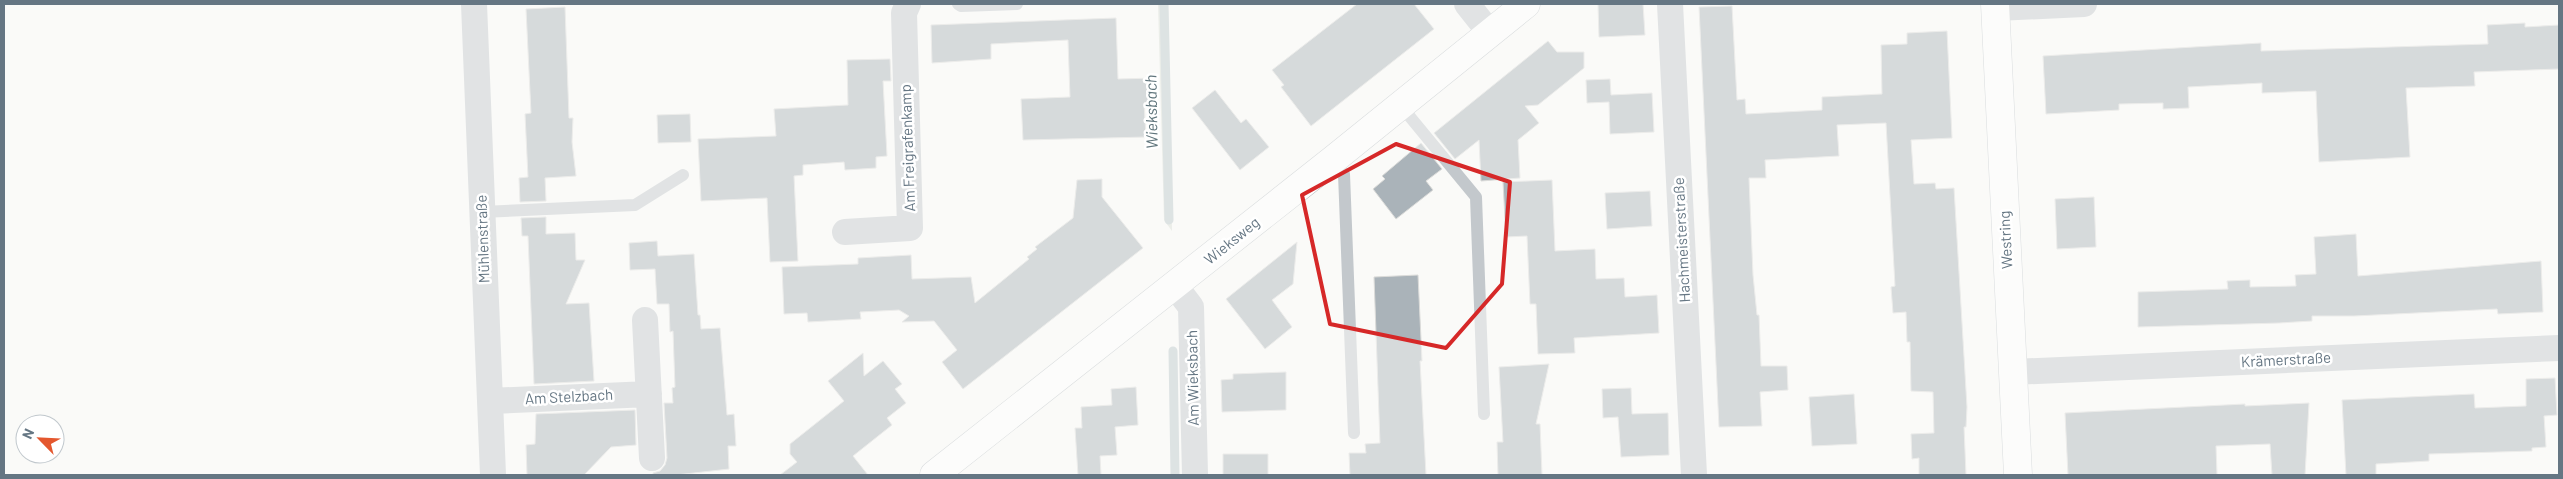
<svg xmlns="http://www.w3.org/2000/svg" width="2563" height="479" viewBox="0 0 2563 479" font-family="Barlow,sans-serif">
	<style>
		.green { fill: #dadfd7 }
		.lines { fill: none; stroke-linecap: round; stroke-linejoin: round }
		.stream { stroke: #bbc7cb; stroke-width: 9 }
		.building { fill: #aab3b9; stroke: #dcdcda }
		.secondary-casing { stroke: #b3babf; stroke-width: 29 }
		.lane { stroke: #c3c8cc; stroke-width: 12 }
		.street { stroke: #c3c8cc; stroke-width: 26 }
		.secondary { stroke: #fff; stroke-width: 28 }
		.marked { fill: none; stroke: #d62828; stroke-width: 4; stroke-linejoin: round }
		.labels { text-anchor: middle; stroke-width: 5; stroke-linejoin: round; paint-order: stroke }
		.street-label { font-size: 15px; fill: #657683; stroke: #fff }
		.water-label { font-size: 16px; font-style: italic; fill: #60757c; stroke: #fff }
	</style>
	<rect width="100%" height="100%" fill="#fafaf8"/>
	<path class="green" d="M 1158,4 L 1168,4 L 1172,231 L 1164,220 Z"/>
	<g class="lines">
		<path class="stream" d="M 1164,4 L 1169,220
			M 1173,351 L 1175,475"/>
	</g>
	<path class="building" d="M 1357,4 L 1414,4 L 1434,29 L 1311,126 L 1281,87 L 1284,85 L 1272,70 Z
		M 1598,4 L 1643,4 L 1645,35 L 1599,37 Z
		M 1732,6 L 1737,100 L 1745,99 L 1746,114 L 1822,110 L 1822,97 L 1882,94 L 1881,45 L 1907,44 L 1907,33 L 1947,31 L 1952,138 L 1911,140 L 1914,184 L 1935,183 L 1936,189 L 1954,188 L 1967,407 L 1966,427 L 1964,427 L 1966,475 L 1919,475 L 1919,458 L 1912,459 L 1911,434 L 1934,433 L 1933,392 L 1911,391 L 1910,342 L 1907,342 L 1906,312 L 1893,313 L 1891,287 L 1895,286 L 1886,123 L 1837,125 L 1839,156 L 1765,160 L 1766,178 L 1749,178 L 1753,275 L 1757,315 L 1759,315 L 1761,366 L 1787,366 L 1788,390 L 1760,392 L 1762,426 L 1719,427 L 1699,7 Z
		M 565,7 L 569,118 L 573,118 L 572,142 L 576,176 L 545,178 L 546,201 L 520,202 L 519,178 L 528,177 L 525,114 L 531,113 L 526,9 Z
		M 1116,18 L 1118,79 L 1155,78 L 1156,103 L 1144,103 L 1146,137 L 1023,140 L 1021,99 L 1070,97 L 1068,40 L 991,44 L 991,59 L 932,63 L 931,25 Z
		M 2525,23 L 2525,27 L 2559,25 L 2559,69 L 2474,72 L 2475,86 L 2406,88 L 2410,157 L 2319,162 L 2316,91 L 2262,93 L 2262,83 L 2188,87 L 2189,108 L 2163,109 L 2163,103 L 2119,104 L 2119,110 L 2046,114 L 2043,56 L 2261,43 L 2261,51 L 2488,44 L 2487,25 Z
		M 1548,41 L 1557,52 L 1584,52 L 1584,68 L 1538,105 L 1525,106 L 1539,123 L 1518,140 L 1520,178 L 1481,181 L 1479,140 L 1455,159 L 1434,133 Z
		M 890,59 L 891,81 L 883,81 L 887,156 L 876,157 L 876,168 L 845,170 L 844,162 L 803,165 L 803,175 L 794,176 L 798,261 L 770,262 L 767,198 L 701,201 L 698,139 L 776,136 L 774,109 L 848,105 L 847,60 Z
		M 1610,79 L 1611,95 L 1652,93 L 1654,132 L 1610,134 L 1609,102 L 1587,103 L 1586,80 Z
		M 1215,90 L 1241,123 L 1246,119 L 1269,147 L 1240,170 L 1192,108 Z
		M 690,114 L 691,142 L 658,143 L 657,115 Z
		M 1421,143 L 1442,169 L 1426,181 L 1433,190 L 1396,219 L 1373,189 L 1385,179 L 1382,176 Z
		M 1102,179 L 1102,197 L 1143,248 L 963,389 L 942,362 L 957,350 L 934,321 L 902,322 L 909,316 L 899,310 L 860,312 L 861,319 L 808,322 L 807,313 L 784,314 L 782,267 L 858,264 L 858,258 L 911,255 L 912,279 L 971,277 L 975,303 L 1029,259 L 1027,257 L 1037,249 L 1035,247 L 1073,218 L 1077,180 Z
		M 1552,180 L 1555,251 L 1595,249 L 1596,279 L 1624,278 L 1625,297 L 1657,295 L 1659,333 L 1574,338 L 1575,353 L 1538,354 L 1536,304 L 1530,304 L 1527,236 L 1506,237 L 1503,182 Z
		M 1650,191 L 1652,226 L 1607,229 L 1605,193 Z
		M 2094,197 L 2096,247 L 2057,249 L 2055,199 Z
		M 546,217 L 546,234 L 575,233 L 576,260 L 585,260 L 566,304 L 589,303 L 594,381 L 534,384 L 528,236 L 522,236 L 521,218 Z
		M 2356,234 L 2358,276 L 2541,261 L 2543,312 L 2498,314 L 2497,309 L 2354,316 L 2312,316 L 2312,321 L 2279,323 L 2138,327 L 2138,292 L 2228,289 L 2227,281 L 2250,280 L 2250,287 L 2296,286 L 2295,275 L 2316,274 L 2314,237 Z
		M 657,241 L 658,256 L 694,254 L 698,315 L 700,315 L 701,329 L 720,328 L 727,415 L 734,414 L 736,446 L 728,446 L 729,469 L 676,475 L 653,475 L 653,473 L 660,471 L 665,465 L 667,458 L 664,403 L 673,403 L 672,388 L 675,387 L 673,331 L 670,332 L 669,304 L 657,304 L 655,269 L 630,270 L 629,243 Z
		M 1297,242 L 1293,284 L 1272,300 L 1292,327 L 1265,349 L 1226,299 Z
		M 1418,275 L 1422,361 L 1420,361 L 1426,475 L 1350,475 L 1349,453 L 1366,453 L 1365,444 L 1380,443 L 1374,277 Z
		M 863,353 L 864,376 L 883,361 L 902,384 L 895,389 L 906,403 L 887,418 L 892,425 L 853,456 L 868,475 L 780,475 L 797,462 L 790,454 L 790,444 L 844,401 L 828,381 Z
		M 1549,364 L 1536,424 L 1540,424 L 1542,475 L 1498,475 L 1497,442 L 1503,442 L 1499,367 Z
		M 1286,372 L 1286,410 L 1222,412 L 1221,380 L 1233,379 L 1233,374 Z
		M 2555,378 L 2557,415 L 2544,416 L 2546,447 L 2532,448 L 2532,451 L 2429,454 L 2429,461 L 2376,464 L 2376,475 L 2346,475 L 2342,400 L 2474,394 L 2475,408 L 2526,406 L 2526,379 Z
		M 1136,387 L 1138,425 L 1115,427 L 1117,455 L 1100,456 L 1101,475 L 1078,475 L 1075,428 L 1082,428 L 1081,407 L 1112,405 L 1111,389 Z
		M 1631,388 L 1632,414 L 1668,413 L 1669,455 L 1621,457 L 1618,417 L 1603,418 L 1602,389 Z
		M 1854,394 L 1857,444 L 1812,446 L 1809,397 Z
		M 2309,403 L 2305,475 L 2272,475 L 2270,444 L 2216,446 L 2217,475 L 2068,475 L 2065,413 L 2245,404 L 2245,406 Z
		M 635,410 L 636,445 L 611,447 L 584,475 L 527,475 L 526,445 L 535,444 L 536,414 Z
		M 1223,454 L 1268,454 L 1268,475 L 1223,475 Z"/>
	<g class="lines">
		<g class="secondary-casing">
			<path id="secondary" d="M 1995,4 L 2018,475
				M 934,475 L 1334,159 L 1526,4"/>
		</g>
		<path class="lane" d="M 958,4 L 961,6 L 1017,4
			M 1401,106 L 1476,197 L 1484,414
			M 1334,159 L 1344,174 L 1354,433
			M 482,212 L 635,205 L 683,175"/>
		<path class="street" d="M 474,4 L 493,475
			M 1467,4 L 1490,33
			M 1670,4 L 1694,475
			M 1996,8 L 2084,4
			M 845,232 L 910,228 L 904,13 L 908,4
			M 1175,286 L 1191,307 L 1195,475
			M 645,320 L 652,458
			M 2013,372 L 2559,348
			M 490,401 L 649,394"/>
		<use href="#secondary" class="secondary"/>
	</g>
	<path d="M0 0H2563V479H0ZM 1396,144 L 1510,182 L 1502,284 L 1446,348 L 1330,324 L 1302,195 Z" fill="#fafaf8" fill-opacity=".55" fill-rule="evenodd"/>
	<path class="marked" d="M 1396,144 L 1510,182 L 1502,284 L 1446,348 L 1330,324 L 1302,195 Z"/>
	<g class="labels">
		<g class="street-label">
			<text transform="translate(908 148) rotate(-92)" y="5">Am Freigrafenkamp</text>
			<text transform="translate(483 239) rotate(-92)" y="5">Mühlenstraße</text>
			<text transform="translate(1682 240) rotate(-93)" y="5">Hachmeisterstraße</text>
			<text transform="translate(2006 240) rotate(-93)" y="5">Westring</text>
			<text transform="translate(1232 241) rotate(-39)" y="5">Wieksweg</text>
			<text transform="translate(2286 360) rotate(-3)" y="5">Krämerstraße</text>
			<text transform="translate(1193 378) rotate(-91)" y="5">Am Wieksbach</text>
			<text transform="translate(569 397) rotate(-3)" y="5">Am Stelzbach</text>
		</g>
		<g class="water-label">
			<text transform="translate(1151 112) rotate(-91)" y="6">Wieksbach</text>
		</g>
	</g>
	<rect width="2563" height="479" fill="none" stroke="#657683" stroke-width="10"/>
	<g transform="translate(40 439) rotate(294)"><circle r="24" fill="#ffffff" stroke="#c1c8cd"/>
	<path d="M0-4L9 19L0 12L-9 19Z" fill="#e4572e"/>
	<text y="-8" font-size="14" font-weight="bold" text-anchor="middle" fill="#657683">N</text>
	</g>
</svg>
